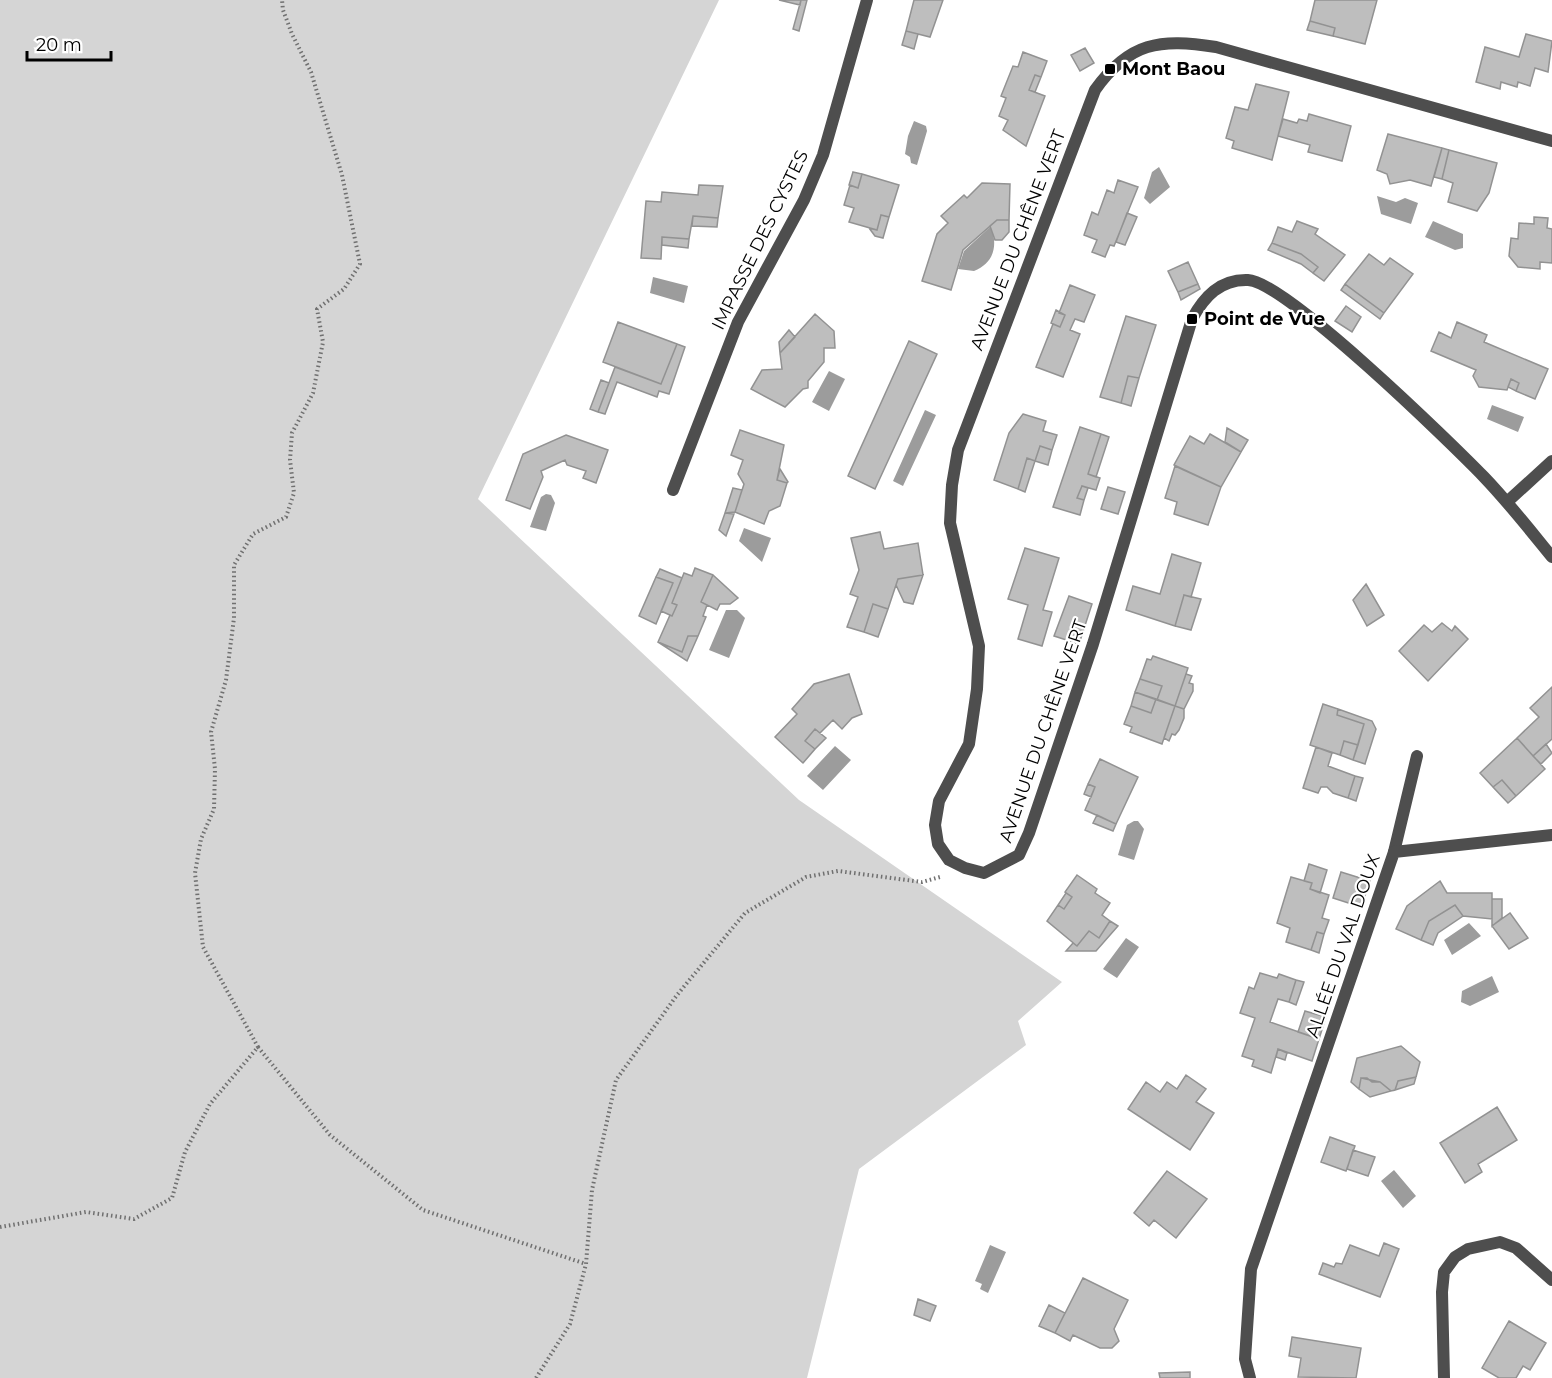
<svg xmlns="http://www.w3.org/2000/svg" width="1552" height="1378" viewBox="0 0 1552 1378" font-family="Montserrat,sans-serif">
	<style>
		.green { fill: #d5d5d5 }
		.water { fill: #9c9c9c }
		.building { fill: #bebebe; stroke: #929292; stroke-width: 1.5 }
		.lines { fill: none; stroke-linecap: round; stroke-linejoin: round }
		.path { stroke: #707070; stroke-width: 4; stroke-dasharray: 1.5 3; stroke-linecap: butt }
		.lane { stroke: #4e4e4e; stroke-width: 12 }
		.street { stroke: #4e4e4e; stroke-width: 12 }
		.poi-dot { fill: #000; stroke: #fff; stroke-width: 2 }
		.labels { text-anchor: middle; stroke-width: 4.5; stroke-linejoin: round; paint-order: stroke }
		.poi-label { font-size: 18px; font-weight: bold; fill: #000; stroke: #fff; text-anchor: start }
		.street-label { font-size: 18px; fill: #000; stroke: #fff }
	</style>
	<rect width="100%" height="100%" fill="#fff"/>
	<path class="green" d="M 0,0 L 719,0 L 478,499 L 799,800 L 1062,982 L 1018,1021 L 1026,1045 L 859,1169 L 807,1378 L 0,1378 Z"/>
	<path class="water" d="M 914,121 L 926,126 L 927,131 L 917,165 L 911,163 L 910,157 L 905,154 L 908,136 Z
		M 1159,167 L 1170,187 L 1150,204 L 1144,198 L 1152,172 Z
		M 1377,196 L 1396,202 L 1405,198 L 1418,203 L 1411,224 L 1381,214 Z
		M 1433,221 L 1463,234 L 1463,248 L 1455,250 L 1425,237 Z
		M 991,226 C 998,246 994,263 974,271 L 958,269 L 964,251 Z
		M 653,277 L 688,286 L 684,303 L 650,293 Z
		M 829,371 L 845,379 L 829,411 L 812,402 Z
		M 1492,405 L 1524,417 L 1518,432 L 1487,419 Z
		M 925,410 L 936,415 L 903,486 L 893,481 Z
		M 546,494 L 551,495 L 555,503 L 546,531 L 530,527 L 541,497 Z
		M 744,528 L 771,538 L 762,562 L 739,541 Z
		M 726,610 L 737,610 L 745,618 L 729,658 L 709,650 Z
		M 835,746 L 851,760 L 823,790 L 807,776 Z
		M 1134,821 L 1138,821 L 1144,829 L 1134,860 L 1118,855 L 1127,825 Z
		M 1469,923 L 1481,936 L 1452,955 L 1444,940 Z
		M 1126,938 L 1139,947 L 1117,978 L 1103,969 Z
		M 1492,976 L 1499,992 L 1470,1006 L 1461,1002 L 1462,991 Z
		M 1394,1170 L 1416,1196 L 1403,1208 L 1381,1181 Z
		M 990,1245 L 1006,1252 L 988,1293 L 980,1289 L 982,1284 L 975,1281 Z"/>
	<path class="building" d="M 779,0 L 801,0 L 800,5 Z
		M 801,0 L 807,0 L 799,31 L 793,29 Z
		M 914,0 L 943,0 L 930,37 L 906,31 Z
		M 1315,0 L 1377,0 L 1365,44 L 1333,36 L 1335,28 L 1310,21 Z
		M 1310,21 L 1335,28 L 1333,36 L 1307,30 Z
		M 906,31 L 918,34 L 914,49 L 902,45 Z
		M 1526,34 L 1552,41 L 1548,72 L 1535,68 L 1530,86 L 1518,82 L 1517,87 L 1501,82 L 1500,89 L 1476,82 L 1485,47 L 1519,57 Z
		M 1085,48 L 1094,63 L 1080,71 L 1071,55 Z
		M 1023,52 L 1047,61 L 1041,77 L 1035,75 L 1029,90 L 1045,96 L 1026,146 L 1003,130 L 1008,120 L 999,116 L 1006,98 L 1001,96 L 1013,66 L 1018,67 Z
		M 1035,75 L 1041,77 L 1035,92 L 1029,90 Z
		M 1256,84 L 1289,92 L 1272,160 L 1232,148 L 1234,141 L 1226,138 L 1235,107 L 1248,110 Z
		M 1309,114 L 1351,126 L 1342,161 L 1308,152 L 1310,145 L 1278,136 L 1283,119 L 1297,123 L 1299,119 L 1307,121 Z
		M 1388,134 L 1442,148 L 1431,186 L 1410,180 L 1390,184 L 1387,174 L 1377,170 Z
		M 1442,148 L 1449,150 L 1442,179 L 1434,177 Z
		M 1449,150 L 1497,163 L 1489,193 L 1477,211 L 1448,202 L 1453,183 L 1442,179 Z
		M 853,172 L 862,174 L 858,188 L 849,185 Z
		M 862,174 L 899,185 L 889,217 L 881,215 L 877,230 L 849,222 L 854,208 L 844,205 L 850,185 L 858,188 Z
		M 1118,180 L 1138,187 L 1114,246 L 1110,245 L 1105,257 L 1092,252 L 1097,240 L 1084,235 L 1092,212 L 1098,215 L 1107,190 L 1114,193 Z
		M 982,183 L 1010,184 L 1009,220 L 997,220 L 963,250 L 951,290 L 922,281 L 937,234 L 948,223 L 941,216 L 964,195 L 967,198 Z
		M 699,185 L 723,186 L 718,218 L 693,216 L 689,239 L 662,237 L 661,259 L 641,258 L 646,201 L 661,202 L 662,192 L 698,195 Z
		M 1127,213 L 1137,217 L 1125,245 L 1116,242 Z
		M 881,215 L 889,217 L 883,238 L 875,236 L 869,228 L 877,230 Z
		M 693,216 L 718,218 L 717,227 L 692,226 Z
		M 1534,217 L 1548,218 L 1547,228 L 1552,229 L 1552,263 L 1540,262 L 1540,269 L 1518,267 L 1509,256 L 1511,238 L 1518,239 L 1519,223 L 1534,224 Z
		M 997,220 L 1009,220 L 1009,232 L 1002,240 L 995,240 L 990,226 Z
		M 1297,221 L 1318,229 L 1315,234 L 1345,255 L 1324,281 L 1313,273 L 1318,267 L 1301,254 L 1272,243 L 1278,227 L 1292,232 Z
		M 662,237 L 689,239 L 688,248 L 662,245 Z
		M 1272,243 L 1301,254 L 1318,267 L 1313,273 L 1301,264 L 1268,250 Z
		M 1369,254 L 1384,265 L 1390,258 L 1413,274 L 1384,313 L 1345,284 Z
		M 1188,262 L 1198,284 L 1178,292 L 1168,271 Z
		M 1198,284 L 1200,289 L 1181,300 L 1178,292 Z
		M 1345,284 L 1384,313 L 1380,319 L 1341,290 Z
		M 1070,285 L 1095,295 L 1084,322 L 1075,319 L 1070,330 L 1080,334 L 1063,377 L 1036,367 L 1053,324 L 1060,327 L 1065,315 L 1059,313 Z
		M 1346,306 L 1361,317 L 1352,332 L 1335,321 Z
		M 1056,310 L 1065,315 L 1060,327 L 1051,323 Z
		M 815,314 L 834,331 L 835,348 L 824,348 L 824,362 L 808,381 L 808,388 L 803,389 L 785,407 L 751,389 L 762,370 L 782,369 L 780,353 Z
		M 1126,316 L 1156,325 L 1139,378 L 1128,376 L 1121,403 L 1100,397 Z
		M 618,322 L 677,344 L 661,384 L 603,362 Z
		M 1457,322 L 1487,335 L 1484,342 L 1548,369 L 1535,399 L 1516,391 L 1519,383 L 1511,379 L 1507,390 L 1479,387 L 1473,376 L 1476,370 L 1431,351 L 1439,332 L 1451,338 Z
		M 789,330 L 795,337 L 780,353 L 779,342 Z
		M 909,341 L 937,354 L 875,489 L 848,476 Z
		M 677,344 L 685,347 L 669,394 L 659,391 L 657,397 L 617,382 L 605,414 L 598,412 L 615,367 L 661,384 Z
		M 1128,376 L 1139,378 L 1131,406 L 1121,403 Z
		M 1511,379 L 1519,383 L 1516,391 L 1508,387 Z
		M 601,380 L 609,383 L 598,412 L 590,409 Z
		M 1023,414 L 1046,421 L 1043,431 L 1057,435 L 1052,450 L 1040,446 L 1035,461 L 1027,458 L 1018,489 L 994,480 L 1009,433 Z
		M 1080,427 L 1101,434 L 1088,474 L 1100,478 L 1096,490 L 1082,486 L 1077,498 L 1084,500 L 1080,515 L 1053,507 Z
		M 1227,428 L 1248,440 L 1241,452 L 1225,442 Z
		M 740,430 L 784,445 L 777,480 L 787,483 L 780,506 L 769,511 L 764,524 L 735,512 L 744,484 L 738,474 L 743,460 L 731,455 Z
		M 1101,434 L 1109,437 L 1096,477 L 1088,474 Z
		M 1210,434 L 1241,452 L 1221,487 L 1174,465 L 1190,436 L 1204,444 Z
		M 566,435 L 608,450 L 596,483 L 583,478 L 586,471 L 567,465 L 565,460 L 541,471 L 543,477 L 530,509 L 506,500 L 523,454 Z
		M 1040,446 L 1052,450 L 1048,465 L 1035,461 Z
		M 1027,458 L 1035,461 L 1025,492 L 1018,489 Z
		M 1175,466 L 1221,487 L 1208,525 L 1174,514 L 1177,502 L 1165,498 Z
		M 780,469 L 788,482 L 787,483 L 777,480 Z
		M 1082,486 L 1088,488 L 1084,500 L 1077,498 Z
		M 1108,487 L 1125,492 L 1118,514 L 1101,509 Z
		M 733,488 L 742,490 L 735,512 L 725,513 Z
		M 725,513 L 734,514 L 726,536 L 719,530 Z
		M 880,532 L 884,549 L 918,543 L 923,575 L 898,579 L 888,609 L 873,604 L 864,632 L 847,627 L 858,597 L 850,594 L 859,570 L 851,538 Z
		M 1025,548 L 1059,558 L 1043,610 L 1052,612 L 1042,646 L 1018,639 L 1028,605 L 1008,599 Z
		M 1172,554 L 1201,563 L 1191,597 L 1184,595 L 1175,626 L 1126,610 L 1133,586 L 1160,594 Z
		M 695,568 L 713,575 L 701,602 L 707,605 L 703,616 L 706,617 L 698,636 L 688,636 L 682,652 L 658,642 L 670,615 L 672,616 L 677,605 L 672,603 L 684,573 L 692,576 Z
		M 660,569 L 682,578 L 672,603 L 677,605 L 672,616 L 661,611 L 673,583 L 656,577 Z
		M 713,575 L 738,598 L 730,604 L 720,604 L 717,610 L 701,602 Z
		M 923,575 L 913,604 L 904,602 L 896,585 L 898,579 Z
		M 656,577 L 673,583 L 656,624 L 639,616 Z
		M 1366,584 L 1384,615 L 1367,626 L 1353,600 Z
		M 1184,595 L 1201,599 L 1191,630 L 1175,626 Z
		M 1069,596 L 1092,604 L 1079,644 L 1054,636 Z
		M 873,604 L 888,609 L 878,637 L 864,632 Z
		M 1442,623 L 1452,631 L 1455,626 L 1468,639 L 1428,681 L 1399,651 L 1424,625 L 1432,632 Z
		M 688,636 L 698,636 L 687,661 L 658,642 L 682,652 Z
		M 1153,656 L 1188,668 L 1175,706 L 1157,700 L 1162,686 L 1140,679 L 1147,659 L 1151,660 Z
		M 849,674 L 862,714 L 852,718 L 842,729 L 833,720 L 820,733 L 815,729 L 805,741 L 815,749 L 803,763 L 775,737 L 797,714 L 792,709 L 814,684 Z
		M 1186,674 L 1192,676 L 1189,683 L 1193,684 L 1193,691 L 1184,709 L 1175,706 Z
		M 1140,679 L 1162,686 L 1157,700 L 1135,692 Z
		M 1552,687 L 1552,739 L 1533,756 L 1517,738 L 1539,717 L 1530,708 Z
		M 1135,692 L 1156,699 L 1151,713 L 1131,706 Z
		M 1156,699 L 1175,706 L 1162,744 L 1130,732 L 1132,727 L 1124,724 L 1131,706 L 1151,713 Z
		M 1323,704 L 1338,709 L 1337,715 L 1364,724 L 1358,745 L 1344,741 L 1340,755 L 1310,745 Z
		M 1175,706 L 1184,709 L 1184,718 L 1179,730 L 1175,735 L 1172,734 L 1169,741 L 1164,738 Z
		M 1338,709 L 1372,721 L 1376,729 L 1365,764 L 1353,760 L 1364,724 L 1337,715 Z
		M 815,729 L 826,738 L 815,749 L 805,741 Z
		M 1517,738 L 1545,769 L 1516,796 L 1502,780 L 1493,787 L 1480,773 Z
		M 1344,741 L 1358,745 L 1353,760 L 1340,755 Z
		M 1546,744 L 1552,753 L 1541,764 L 1533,756 Z
		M 1316,747 L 1332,753 L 1328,766 L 1355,776 L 1348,798 L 1333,793 L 1327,787 L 1321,787 L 1318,793 L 1303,788 Z
		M 1100,759 L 1138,777 L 1116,824 L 1085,810 L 1095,787 L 1088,784 Z
		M 1355,776 L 1363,778 L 1356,801 L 1348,798 Z
		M 1502,780 L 1516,796 L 1508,803 L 1493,787 Z
		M 1088,784 L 1095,787 L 1091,797 L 1084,794 Z
		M 1097,815 L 1116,824 L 1113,831 L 1093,823 Z
		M 1309,864 L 1327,870 L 1320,893 L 1310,889 L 1312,883 L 1304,881 Z
		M 1341,872 L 1370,881 L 1361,907 L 1333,898 Z
		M 1077,875 L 1097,889 L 1095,893 L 1110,903 L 1102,915 L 1110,921 L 1099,938 L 1089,931 L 1077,946 L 1047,921 L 1058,905 L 1064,909 L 1072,897 L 1065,892 Z
		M 1291,877 L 1312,883 L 1310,889 L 1329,895 L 1322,918 L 1329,920 L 1324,934 L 1317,932 L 1311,950 L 1286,942 L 1290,928 L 1277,923 Z
		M 1440,881 L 1447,893 L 1492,893 L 1492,919 L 1463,916 L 1455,905 L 1429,921 L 1421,940 L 1396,929 L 1407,906 Z
		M 1066,893 L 1072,897 L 1064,909 L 1058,905 Z
		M 1492,899 L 1502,899 L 1502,918 L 1492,926 Z
		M 1455,905 L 1463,916 L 1438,933 L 1433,945 L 1421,940 L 1429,921 Z
		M 1510,913 L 1528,938 L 1509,949 L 1492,926 Z
		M 1110,921 L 1118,926 L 1096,951 L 1066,951 L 1073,943 L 1077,946 L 1089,931 L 1099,938 Z
		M 1317,932 L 1324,934 L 1319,953 L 1311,950 Z
		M 1260,973 L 1277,978 L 1279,974 L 1296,980 L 1289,1002 L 1278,999 L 1270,1022 L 1319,1039 L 1312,1061 L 1278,1049 L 1271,1073 L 1252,1066 L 1254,1060 L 1242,1056 L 1255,1018 L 1240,1013 L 1249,987 L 1254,989 Z
		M 1296,980 L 1304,982 L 1296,1005 L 1289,1002 Z
		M 1305,1011 L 1326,1017 L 1319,1039 L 1298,1032 Z
		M 1401,1046 L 1420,1062 L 1416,1077 L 1398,1081 L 1395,1090 L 1391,1091 L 1380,1082 L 1372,1082 L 1367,1078 L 1361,1078 L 1359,1089 L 1351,1082 L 1357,1058 Z
		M 1278,1049 L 1287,1053 L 1285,1060 L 1276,1057 Z
		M 1186,1075 L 1206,1089 L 1196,1102 L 1214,1113 L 1190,1150 L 1128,1109 L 1146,1082 L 1160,1092 L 1167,1082 L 1177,1089 Z
		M 1416,1077 L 1414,1084 L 1395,1090 L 1398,1081 Z
		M 1361,1078 L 1380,1082 L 1391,1091 L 1370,1097 L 1359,1089 Z
		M 1497,1107 L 1517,1140 L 1478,1164 L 1482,1172 L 1465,1183 L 1440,1143 Z
		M 1330,1137 L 1355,1146 L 1346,1171 L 1321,1162 Z
		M 1353,1150 L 1375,1157 L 1368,1176 L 1347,1169 Z
		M 1167,1171 L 1207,1199 L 1176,1238 L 1154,1220 L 1149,1226 L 1134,1213 Z
		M 1384,1243 L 1399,1249 L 1380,1297 L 1319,1274 L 1323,1263 L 1334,1267 L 1336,1263 L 1342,1264 L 1350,1245 L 1379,1256 Z
		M 1083,1278 L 1128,1300 L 1114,1329 L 1119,1341 L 1112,1348 L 1100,1348 L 1073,1335 L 1070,1341 L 1055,1333 Z
		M 918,1299 L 936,1306 L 930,1321 L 914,1315 Z
		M 1049,1305 L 1065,1313 L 1055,1333 L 1039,1326 Z
		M 1509,1321 L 1546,1343 L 1530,1370 L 1523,1366 L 1516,1378 L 1499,1378 L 1482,1368 Z
		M 1292,1337 L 1361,1348 L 1356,1378 L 1298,1377 L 1301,1358 L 1289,1356 Z
		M 1190,1372 L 1190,1378 L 1160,1378 L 1159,1373 Z"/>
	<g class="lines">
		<path class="path" d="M 258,1047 L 330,1135 L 423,1210 L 586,1264
			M 0,1227 L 86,1212 L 134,1219 L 172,1198 L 185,1152 L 210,1104 L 258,1047 L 203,947 L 195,873 L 201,839 L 214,809 L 215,769 L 211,732 L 226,680 L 234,618 L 234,565 L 253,534 L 286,517 L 294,493 L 290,460 L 292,433 L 313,393 L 323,342 L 317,309 L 344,289 L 360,264 L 342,175 L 311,72 L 292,34 L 283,10 L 282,0
			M 536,1378 L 570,1324 L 586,1264 L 592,1190 L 616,1080 L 677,995 L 745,913 L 806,877 L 838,871 L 922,882 L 940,877"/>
		<path class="lane" d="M 1394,852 L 1417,756"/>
		<path class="street" d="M 1552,141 L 1216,47 C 1160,38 1129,42 1095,90 L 958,450 L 952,485 L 950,523 L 979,646 L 977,689 L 969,744 L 939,801 L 935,825 L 938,844 L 949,860 L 965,868 L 984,873 L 1019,855 L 1029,833 L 1093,644 L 1192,319 C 1204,297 1220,279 1248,280 C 1285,281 1451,443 1484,477 C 1508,502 1530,530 1552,557
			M 673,490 L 738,322 L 804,200 L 823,155 L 867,0
			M 1507,502 L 1552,461
			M 1250,1378 L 1245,1359 L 1251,1269 L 1394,852 L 1552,835
			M 1444,1378 L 1442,1292 L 1444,1272 L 1455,1257 L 1468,1249 L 1500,1242 L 1516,1248 L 1552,1280"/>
	</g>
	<g class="poi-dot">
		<rect x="1104" y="63" width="12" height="12" rx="3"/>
		<rect x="1186" y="313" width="12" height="12" rx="3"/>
	</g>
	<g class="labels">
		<g class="poi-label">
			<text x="1122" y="75">Mont Baou</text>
			<text x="1204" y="325">Point de Vue</text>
		</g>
		<g class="street-label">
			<text transform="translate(760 240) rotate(-64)" y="6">IMPASSE DES CYSTES</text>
			<text transform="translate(1018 240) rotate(-69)" y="6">AVENUE DU CHÊNE VERT</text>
			<text transform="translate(1043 731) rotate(-71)" y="6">AVENUE DU CHÊNE VERT</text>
			<text transform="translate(1343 946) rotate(-71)" y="6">ALLÉE DU VAL DOUX</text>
		</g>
	</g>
	<path d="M27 51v9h84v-9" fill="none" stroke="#000000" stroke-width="3"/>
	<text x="36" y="51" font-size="18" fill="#000000" stroke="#ffffff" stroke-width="4.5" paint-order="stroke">20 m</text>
</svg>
